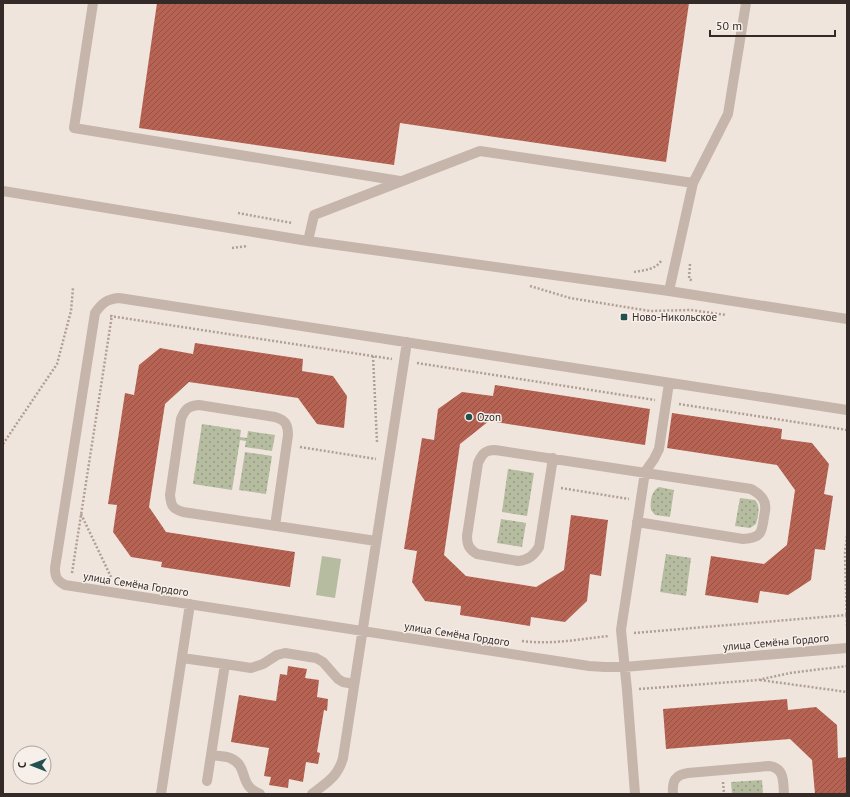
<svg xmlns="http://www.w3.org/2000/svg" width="850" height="797" viewBox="0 0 850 797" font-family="'PT Sans',sans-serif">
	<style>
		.park { fill: url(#park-dots) }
		.pitch { fill: #b5bc9f }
		.building { fill: url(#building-hatch) }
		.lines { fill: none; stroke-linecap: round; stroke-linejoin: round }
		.path { stroke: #b19f95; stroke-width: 2.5; stroke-dasharray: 2 2; stroke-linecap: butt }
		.minor { stroke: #c6b5aa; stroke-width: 10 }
		.poi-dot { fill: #235150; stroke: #f7efe9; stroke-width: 1.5 }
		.labels { text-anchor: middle; stroke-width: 3; stroke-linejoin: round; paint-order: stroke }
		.poi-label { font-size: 11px; fill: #342b29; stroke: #f7efe9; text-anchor: start }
		.street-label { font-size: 11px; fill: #342b29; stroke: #f7efe9 }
	</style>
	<defs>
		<pattern id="park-dots" width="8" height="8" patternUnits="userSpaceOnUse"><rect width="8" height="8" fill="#b5bc9f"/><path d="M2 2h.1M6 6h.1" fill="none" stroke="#949982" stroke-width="1.8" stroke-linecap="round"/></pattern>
		<pattern id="building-hatch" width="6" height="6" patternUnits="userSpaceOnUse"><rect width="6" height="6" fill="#b76353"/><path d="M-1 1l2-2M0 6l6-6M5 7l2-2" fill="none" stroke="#965245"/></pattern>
	</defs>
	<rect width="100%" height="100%" fill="#efe5dd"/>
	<path class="park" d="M 202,424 L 241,430 L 240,437 L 247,438 L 248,431 L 275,435 L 272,451 L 245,447 L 246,441 L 240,440 L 232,490 L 193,484 Z
		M 245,452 L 272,456 L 266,494 L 239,490 Z
		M 508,469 L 534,473 L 527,516 L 502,512 Z
		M 659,487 L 674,490 L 670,517 L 655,515 L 651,510 C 650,502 651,491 659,487 Z
		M 740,498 L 755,500 C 761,506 758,516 756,524 L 750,528 L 735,526 Z
		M 501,519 L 526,523 L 522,547 L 497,543 Z
		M 666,554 L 691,558 L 686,596 L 660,592 Z
		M 762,780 L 763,794 L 732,794 L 731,782 Z"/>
	<path class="pitch" d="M 322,556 L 341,559 L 335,598 L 316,595 Z"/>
	<path class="building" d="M 157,3 L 689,3 L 666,162 L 400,123 L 394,165 L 139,128 Z
		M 195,343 L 303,359 L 302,371 L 333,376 L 347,396 L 344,428 L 317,424 L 298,398 L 189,382 L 165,404 L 149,507 L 162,526 L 166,532 L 295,552 L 290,587 L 161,567 L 162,562 L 131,557 L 113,532 L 117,505 L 108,504 L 125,393 L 134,395 L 139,365 L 160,348 L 193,354 Z
		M 495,385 L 650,409 L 645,445 L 489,421 L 460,444 L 444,555 L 466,576 L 536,587 L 564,570 L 571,515 L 608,520 L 601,576 L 590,574 L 587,601 L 565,622 L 531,617 L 530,626 L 460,615 L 461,606 L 425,601 L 412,582 L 417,551 L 404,549 L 422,438 L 434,440 L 438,409 L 462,392 L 493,396 Z
		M 672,413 L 782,429 L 781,439 L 812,443 L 829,464 L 824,494 L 833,496 L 825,550 L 815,549 L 811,580 L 788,595 L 760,591 L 758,603 L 705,595 L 711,556 L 764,564 L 787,545 L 795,490 L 777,465 L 667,448 Z
		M 288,666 L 307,669 L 305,678 L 319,680 L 317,697 L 328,699 L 327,711 L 324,710 L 317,752 L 320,753 L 318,764 L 306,762 L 303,782 L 289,779 L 288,788 L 269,785 L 271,777 L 264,776 L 269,748 L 231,742 L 239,695 L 276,701 L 280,674 L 287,675 Z
		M 787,699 L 788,710 L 816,707 L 837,725 L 838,758 L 847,757 L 847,794 L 815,794 L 812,760 L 790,739 L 666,749 L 663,709 Z"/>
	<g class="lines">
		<path class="path" d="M 238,213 L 292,223
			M 232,248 L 248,246
			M 690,264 L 689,279 L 693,281
			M 634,272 C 644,270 655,270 661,261
			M 530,286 L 570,298 L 650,311 L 691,310 L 726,315
			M 110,316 L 392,359
			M 373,356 L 377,442
			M 417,363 L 655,400
			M 679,404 L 847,430
			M 3,444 L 57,364 L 71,311 L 73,288
			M 300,447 L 376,459
			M 561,488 L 629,499
			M 81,514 L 111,577
			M 847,536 L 845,553 L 847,626
			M 72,573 L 112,315
			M 634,633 L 847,615
			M 522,641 C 551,645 580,639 609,636
			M 760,680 L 847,692
			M 639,689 L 758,680 L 790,673 L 847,666
			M 723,782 L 724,794"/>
		<path class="minor" d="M 93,3 L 74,128 L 400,181
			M 693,183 L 728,114 L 746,3
			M 3,191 L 308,241 L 669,291 L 847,319
			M 308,241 L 314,215 L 480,151 L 693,183 L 669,291
			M 847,410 L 119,298 C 107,299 102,303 95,313 L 55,568 C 55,577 57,581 65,585 L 589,666 L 605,667 L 624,667 L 847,648
			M 553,458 L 539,547 C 534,555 529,560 518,561 L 477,554 C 469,549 467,545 467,536 L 478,463 C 482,454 485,450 495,450 L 751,489 C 756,492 760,494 763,499 C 767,505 765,511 764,517 C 762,533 761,538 743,539 L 637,522
			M 275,526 L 288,435 C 288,424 285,420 275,417 L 199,405 C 188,406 185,409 181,419 L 170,495 C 171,506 173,509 183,512 L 376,541
			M 182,658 L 225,664 L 211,755 C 217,756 225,756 230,758 C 250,766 237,785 260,794
			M 225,664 L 251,668 L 263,664 L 277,655 L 285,653 L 316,658 L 323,662 L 338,679 L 343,682 L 354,684
			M 207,781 L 211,755
			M 161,794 L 190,604
			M 312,794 C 326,783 338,777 343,758 L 407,342
			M 635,794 L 627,690 L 621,630 L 645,472 L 654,459 L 659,449 L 669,383
			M 673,794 C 672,781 675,775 688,773 L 769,766 C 785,768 783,782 784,794"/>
	</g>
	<g class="poi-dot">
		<rect x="620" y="313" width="8" height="8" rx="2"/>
		<circle cx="469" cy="417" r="4"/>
	</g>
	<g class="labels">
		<g class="poi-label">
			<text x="632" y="321">Ново-Никольское</text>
			<text x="477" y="421">Ozon</text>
		</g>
		<g class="street-label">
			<text transform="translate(136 584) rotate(9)" y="4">улица Семёна Гордого</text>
			<text transform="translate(457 634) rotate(9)" y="4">улица Семёна Гордого</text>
			<text transform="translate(776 642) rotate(-5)" y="4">улица Семёна Гордого</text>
		</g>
	</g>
	<rect width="850" height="797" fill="none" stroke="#342b29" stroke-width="8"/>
	<g transform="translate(32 765) rotate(270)"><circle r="19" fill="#f7efe9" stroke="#a9a19c"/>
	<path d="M0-3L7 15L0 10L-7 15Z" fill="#235150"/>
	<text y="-6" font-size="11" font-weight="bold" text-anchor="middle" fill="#342b29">С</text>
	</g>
	<path d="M710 30v6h125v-6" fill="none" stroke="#342b29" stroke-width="2"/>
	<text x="716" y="30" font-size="12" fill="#342b29" stroke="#f7efe9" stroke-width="3" paint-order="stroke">50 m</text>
</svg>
